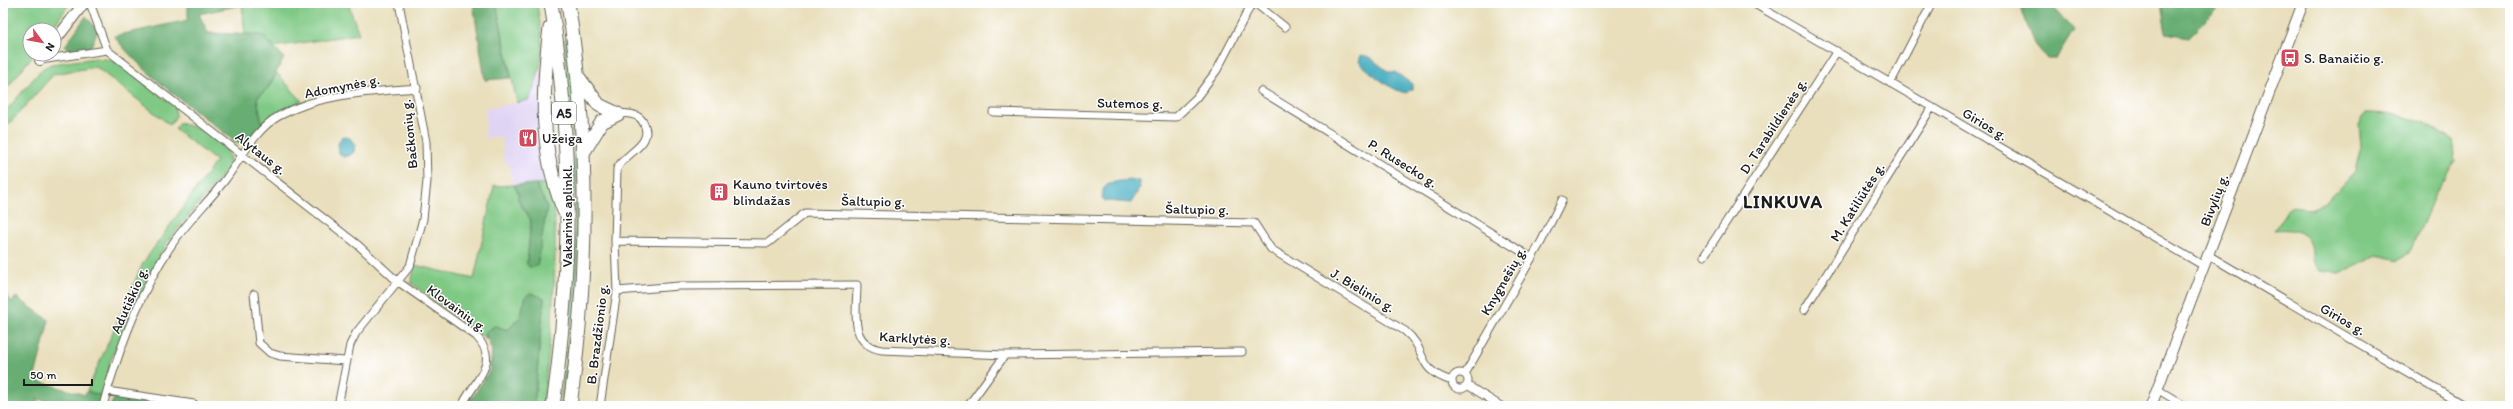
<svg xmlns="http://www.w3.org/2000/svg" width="2513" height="409" viewBox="0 0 2513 409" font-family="Itim,sans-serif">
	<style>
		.built { fill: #e0d4f4 }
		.green { fill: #80c985; stroke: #4e7250 }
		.forest { fill: #68ad72; stroke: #426447 }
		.water { fill: #3da9bc; stroke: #2c626c }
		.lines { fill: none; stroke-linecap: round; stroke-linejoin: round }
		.street-casing { stroke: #646054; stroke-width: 9 }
		.secondary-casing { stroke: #646054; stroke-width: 12 }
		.highway-casing { stroke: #646054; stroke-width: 15 }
		.street { stroke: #fff; stroke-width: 7 }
		.secondary { stroke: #fff; stroke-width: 10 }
		.highway { stroke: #fff; stroke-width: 13 }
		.labels { text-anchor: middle; stroke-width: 3; stroke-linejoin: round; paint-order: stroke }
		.shield { fill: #fff; stroke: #606060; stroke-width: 1 }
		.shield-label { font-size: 13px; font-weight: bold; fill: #1c1c1c }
		.poi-label { font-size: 14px; fill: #1c1c1c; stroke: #fff; text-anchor: start }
		.street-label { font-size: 14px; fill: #1c1c1c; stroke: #fff }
		.district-label { font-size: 18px; font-weight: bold; letter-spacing: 1px; fill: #1c1c1c; stroke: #fff }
	</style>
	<rect width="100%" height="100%" fill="#fff"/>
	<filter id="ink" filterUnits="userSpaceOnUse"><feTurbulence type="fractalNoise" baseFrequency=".025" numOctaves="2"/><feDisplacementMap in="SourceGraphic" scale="8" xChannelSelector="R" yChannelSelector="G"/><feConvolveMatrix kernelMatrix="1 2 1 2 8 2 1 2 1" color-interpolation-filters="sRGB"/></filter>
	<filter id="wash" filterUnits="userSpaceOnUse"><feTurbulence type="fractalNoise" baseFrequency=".012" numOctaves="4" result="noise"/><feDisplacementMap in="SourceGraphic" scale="16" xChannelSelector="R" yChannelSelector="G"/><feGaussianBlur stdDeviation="0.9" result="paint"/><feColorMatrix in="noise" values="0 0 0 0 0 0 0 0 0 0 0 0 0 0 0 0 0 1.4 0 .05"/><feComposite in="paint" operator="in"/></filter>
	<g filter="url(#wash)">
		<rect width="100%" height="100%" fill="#e9dfbc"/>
		<path class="built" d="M 540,72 L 550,72 L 557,175 L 549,183 L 514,185 L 508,162 L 504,162 L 502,136 L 485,138 L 486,109 L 529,100 Z"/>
		<path class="green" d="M 3,3 L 70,3 L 51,30 L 30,30 L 30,54 L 34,54 L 3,93 Z
			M 251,3 L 348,3 L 359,34 L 274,47 L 263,35 L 245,34 L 242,5 Z
			M 496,3 L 537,3 C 543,45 546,59 529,100 L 517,103 Z
			M 569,39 C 575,108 579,178 579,248 C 578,301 572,354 565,406 L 560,406 C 567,354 573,302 575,249 C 577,179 569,109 564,40 Z
			M 96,58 L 111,60 L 120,64 L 175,107 L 176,116 L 170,125 L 96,67 L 54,74 L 9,124 L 3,119 L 3,114 L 42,69 L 51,64 Z
			M 277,73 L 302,101 L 278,112 L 262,124 L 257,98 L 268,88 Z
			M 2366,112 C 2402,112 2423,121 2453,140 L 2456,161 L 2435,195 L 2412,249 L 2399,260 L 2377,255 L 2340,273 L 2320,271 C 2307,256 2315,257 2310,243 C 2305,229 2286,229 2275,230 L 2290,207 L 2310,209 L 2325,203 L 2355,171 L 2361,146 L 2359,126 Z
			M 180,123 C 201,129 232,139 230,166 L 168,241 L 154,266 L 111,359 L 102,396 L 87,391 L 143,263 L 216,161 L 175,129 Z
			M 549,183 L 553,190 C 559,262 551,334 543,406 L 534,406 L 544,298 L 522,306 L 520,317 L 508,330 L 495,326 L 485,332 L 486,339 L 411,283 L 415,265 L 474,279 L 494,186 L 514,185 L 519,193 L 518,200 L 531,220 L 527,264 L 537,266 L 547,207 L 536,184 Z"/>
		<path class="forest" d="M 196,3 L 251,3 L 199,14 L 208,33 L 263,35 L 284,58 L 268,88 L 257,98 L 262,124 L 245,143 L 238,144 C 197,110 147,79 114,36 L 188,20 L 188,5 Z
			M 473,3 L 496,3 L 511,78 L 485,80 Z
			M 2018,3 L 2057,3 L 2054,8 L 2074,30 L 2056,59 L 2047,59 L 2035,44 Z
			M 2161,3 L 2223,3 L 2189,37 L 2166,33 Z
			M 86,16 L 98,31 L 91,46 C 82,49 72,53 65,46 Z
			M 536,184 L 547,207 L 537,266 L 529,267 L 527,264 L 531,220 L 518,200 L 518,193 L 514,185 Z
			M 3,291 L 12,302 L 16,297 L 49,320 L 34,380 L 85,395 L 87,391 L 102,396 L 99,406 L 69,406 L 37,399 L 40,406 L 3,406 Z
			M 531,293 L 544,298 L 534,406 L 467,406 L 490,370 L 492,351 L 485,332 L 495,326 L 508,330 L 520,317 L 526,296 Z
			M 115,397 L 184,406 L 110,406 Z"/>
		<path class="water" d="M 1361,55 L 1369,57 L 1389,72 L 1395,72 L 1412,84 L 1412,89 L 1406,93 C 1390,90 1371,73 1359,62 Z
			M 342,136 L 350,138 L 355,145 L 354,152 L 349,156 L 343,157 L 339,153 L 338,144 Z
			M 1131,180 L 1139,181 L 1140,188 L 1131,203 L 1105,201 L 1102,198 C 1100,181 1119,181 1131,180 Z"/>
	</g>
	<g filter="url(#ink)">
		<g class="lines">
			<g class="street-casing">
				<path id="street" d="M 1255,3 L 1285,27
					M 1753,3 L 2204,266
					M 107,50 L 358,245 L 397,281 L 476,336 C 502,363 473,381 462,406
					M 40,60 L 107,50 L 90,3
					M 1891,82 L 1932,3
					M 1261,91 L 1532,258
					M 993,112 L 1176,117 L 1196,98 L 1217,70 L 1252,3
					M 618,114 C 627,113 638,113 643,122 C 656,145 623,153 617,169 L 615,241 L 768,243 L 805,213 L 1254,223 L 1271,249 L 1405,331 C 1429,351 1414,369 1452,381
					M 2208,255 L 2465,406
					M 1704,256 L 1837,51
					M 617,291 L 679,286 L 857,285 C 857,311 848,345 882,350 L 1005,355 L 1242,352
					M 254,294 L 259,343 L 270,353 L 280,356 L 345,361
					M 1804,310 L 1932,107
					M1452 381a8 8 0 1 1 16 0a8 8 0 1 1-16 0Z
					M 1465,374 L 1541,242 L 1562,200
					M 1467,385 L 1501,406
					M 2157,389 L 2185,406
					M 103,406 L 107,391
					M 194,406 L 194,404 L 107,391 C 123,339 143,285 175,240 C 190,219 209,201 225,180 C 241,159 255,129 279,116 C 320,93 372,92 417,88
					M 338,406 L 350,345 L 356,333 L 410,266 L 423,219 L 427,181 L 426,142 L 399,3
					M 600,406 L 617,291 L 615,241
					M 968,406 L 1005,355"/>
			</g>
			<g class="secondary-casing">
				<path id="secondary" d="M 54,42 L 84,3
					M 40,60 L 44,54
					M 2151,406 L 2303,3"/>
			</g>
			<g class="highway-casing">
				<path id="highway" d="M 551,3 C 572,136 572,273 553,406
					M 568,3 C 589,136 589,272 570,406
					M 550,28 C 542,93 539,149 564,211
					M 579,78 L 599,105 L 618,114
					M 583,153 L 602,122 L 618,114"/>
			</g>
			<use href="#street" class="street"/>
			<use href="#secondary" class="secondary"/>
			<use href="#highway" class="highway"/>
		</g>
	</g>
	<defs>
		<g id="bus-square" transform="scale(1)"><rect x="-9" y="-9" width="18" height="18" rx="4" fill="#d1495b" stroke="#fff"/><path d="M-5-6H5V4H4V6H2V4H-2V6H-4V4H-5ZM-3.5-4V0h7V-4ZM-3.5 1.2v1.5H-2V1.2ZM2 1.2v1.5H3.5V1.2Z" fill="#fff"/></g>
		<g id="restaurant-square" transform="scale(1)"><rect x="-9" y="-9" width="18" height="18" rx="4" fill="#d1495b" stroke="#fff"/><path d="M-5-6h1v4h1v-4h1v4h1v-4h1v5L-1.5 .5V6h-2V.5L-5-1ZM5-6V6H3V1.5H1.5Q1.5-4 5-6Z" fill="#fff"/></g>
		<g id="building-square" transform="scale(1)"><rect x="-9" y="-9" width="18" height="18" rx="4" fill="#d1495b" stroke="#fff"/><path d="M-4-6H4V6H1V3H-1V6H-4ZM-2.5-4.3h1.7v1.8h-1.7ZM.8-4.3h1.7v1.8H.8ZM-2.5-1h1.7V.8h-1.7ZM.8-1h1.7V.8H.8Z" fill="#fff"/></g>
	</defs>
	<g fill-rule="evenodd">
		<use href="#bus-square" x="2290" y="58"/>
		<use href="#restaurant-square" x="528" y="138"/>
		<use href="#building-square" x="719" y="192"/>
	</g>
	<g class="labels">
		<rect class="shield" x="552" y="102" width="24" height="22" rx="3"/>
		<g class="shield-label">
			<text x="564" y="118">A5</text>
		</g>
		<g class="poi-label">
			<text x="2304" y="63">S. Banaičio g.</text>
			<text x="542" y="143">Užeiga</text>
			<text x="733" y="189">Kauno tvirtovės<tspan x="733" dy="16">blindažas</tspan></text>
		</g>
		<g class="street-label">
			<text transform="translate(342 86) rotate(-11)" y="5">Adomynės g.</text>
			<text transform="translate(1130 103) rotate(1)" y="5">Sutemos g.</text>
			<text transform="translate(1985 124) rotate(31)" y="5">Girios g.</text>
			<text transform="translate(1773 126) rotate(-57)" y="5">D. Tarabildienės g.</text>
			<text transform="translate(409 134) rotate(-96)" y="5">Bačkonių g.</text>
			<text transform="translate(261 153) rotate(38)" y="5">Alytaus g.</text>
			<text transform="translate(1403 163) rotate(32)" y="5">P. Rusecko g.</text>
			<text transform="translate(2214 200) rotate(-69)" y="5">Bivylių g.</text>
			<text transform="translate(873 201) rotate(1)" y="5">Šaltupio g.</text>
			<text transform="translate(1857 202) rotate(-58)" y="5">M. Katiliūtės g.</text>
			<text transform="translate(1197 209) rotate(1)" y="5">Šaltupio g.</text>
			<text transform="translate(567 216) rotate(-90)" y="5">Vakarinis aplinkl.</text>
			<text transform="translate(1503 281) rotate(-60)" y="5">Knygnešių g.</text>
			<text transform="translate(1363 290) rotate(31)" y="5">J. Bielinio g.</text>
			<text transform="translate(129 300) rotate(-66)" y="5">Adutiškio g.</text>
			<text transform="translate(457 308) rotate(36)" y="5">Klovainių g.</text>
			<text transform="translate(2343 319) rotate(30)" y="5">Girios g.</text>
			<text transform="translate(597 334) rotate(-83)" y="5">B. Brazdžionio g.</text>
			<text transform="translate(915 338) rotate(3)" y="5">Karklytės g.</text>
		</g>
		<g class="district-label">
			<text x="1783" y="208">LINKUVA</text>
		</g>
	</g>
	<rect width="2513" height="409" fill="none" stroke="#fff" stroke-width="16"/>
	<g transform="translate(42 42) rotate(122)"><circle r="19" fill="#ffffff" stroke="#a4a4a4"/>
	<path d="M0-3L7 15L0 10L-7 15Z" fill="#d1495b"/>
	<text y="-6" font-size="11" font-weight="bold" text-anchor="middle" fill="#1c1c1c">N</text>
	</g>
	<path d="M24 379v6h68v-6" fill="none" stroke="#1c1c1c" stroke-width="2"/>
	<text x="30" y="379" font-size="12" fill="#1c1c1c" stroke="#ffffff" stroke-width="3" paint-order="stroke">50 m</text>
</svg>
